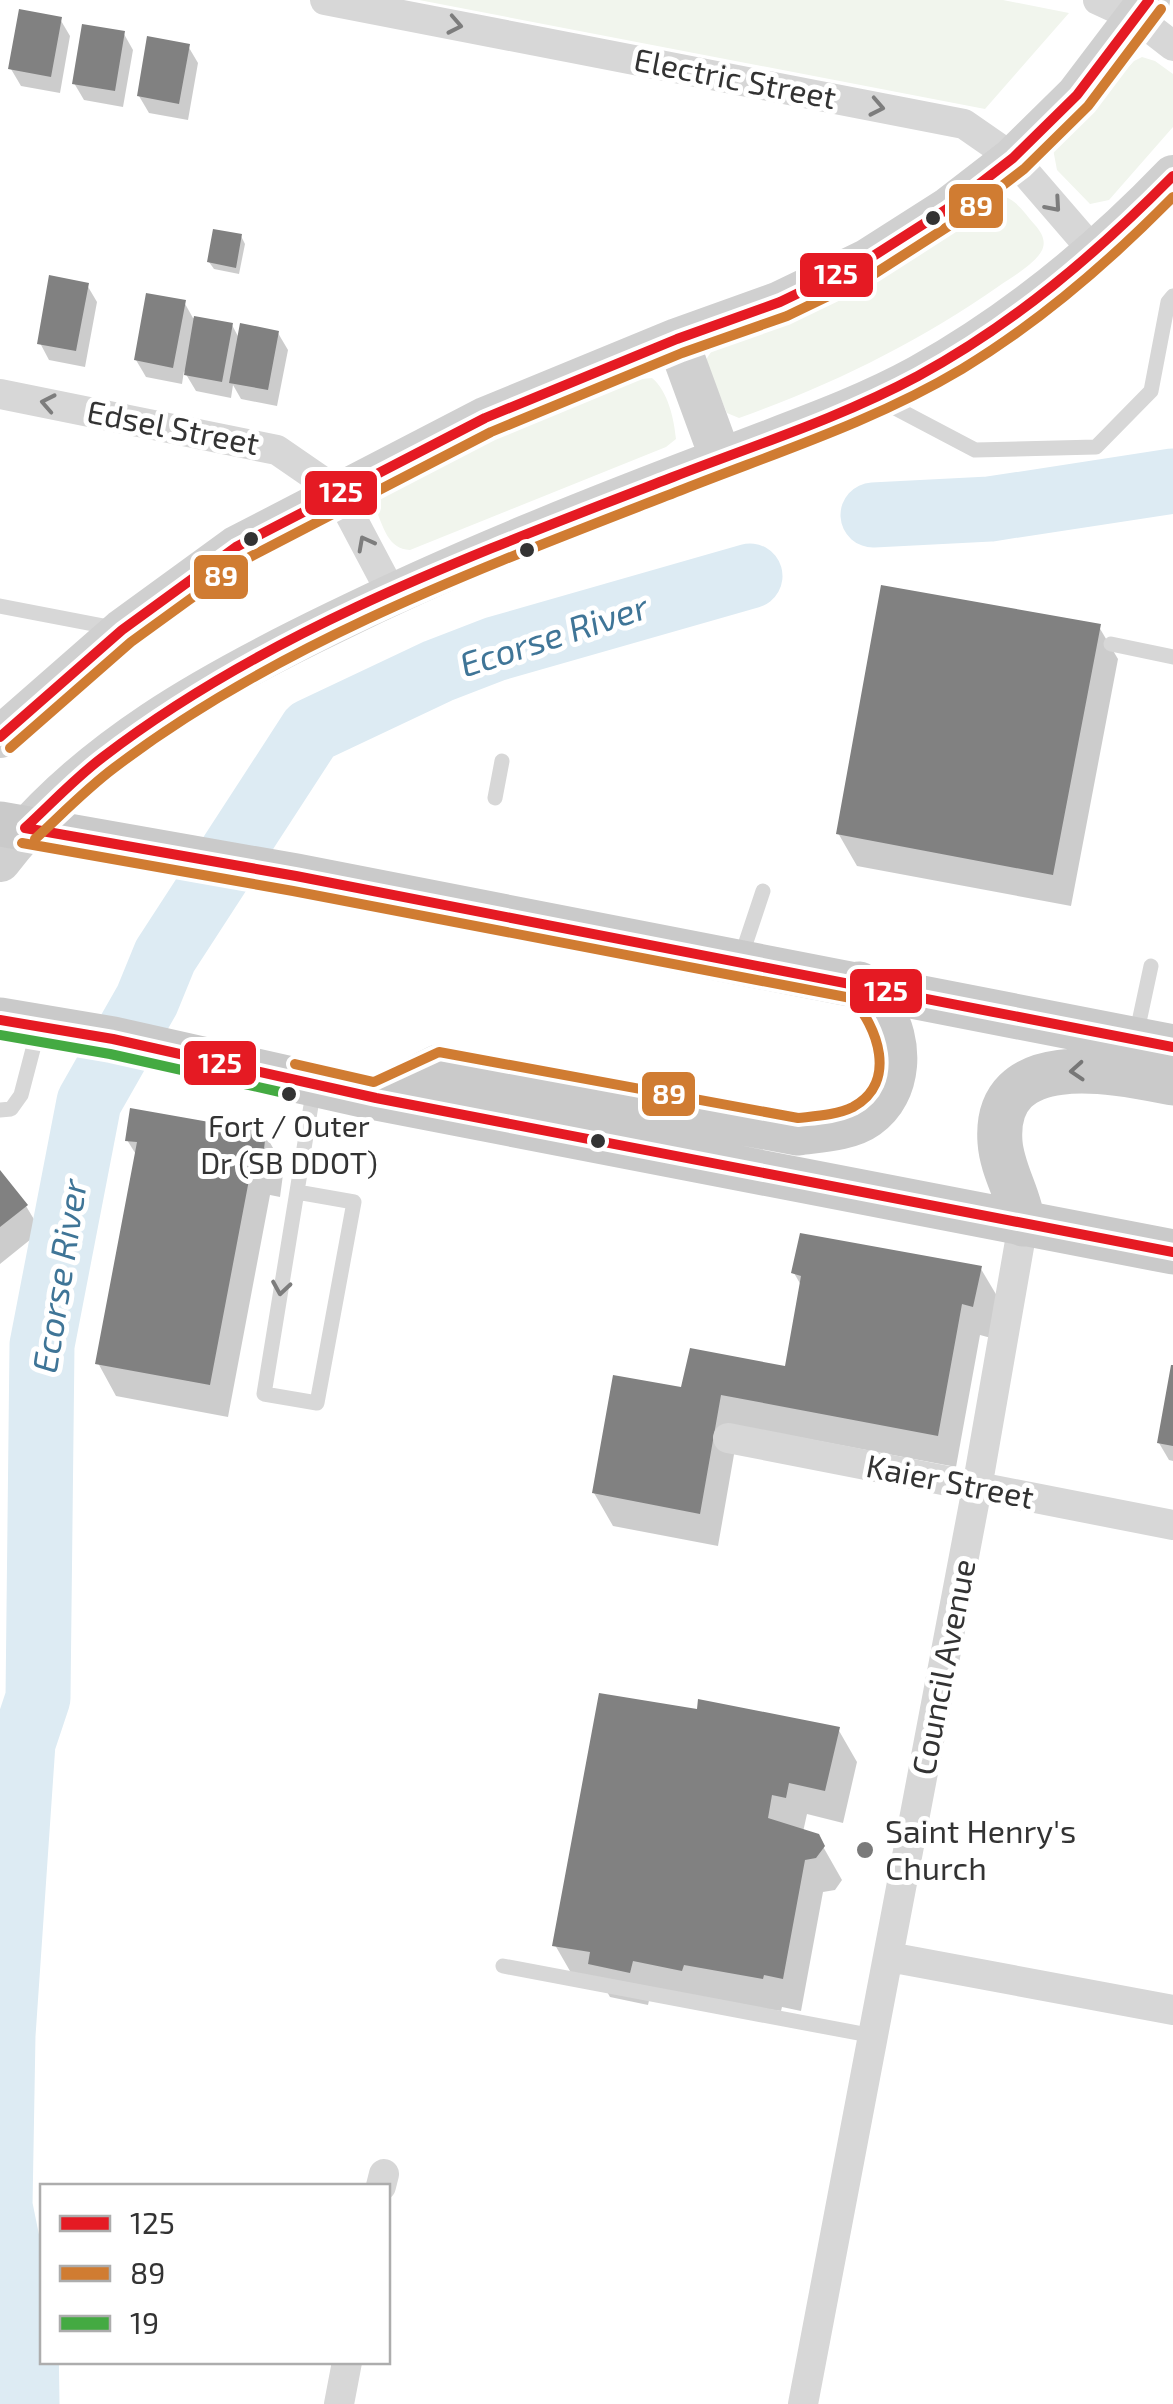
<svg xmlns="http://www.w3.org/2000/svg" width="1173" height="2404" viewBox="0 0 1173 2404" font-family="'Exo 2',sans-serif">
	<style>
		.green { fill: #f1f5ed }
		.shadow { fill: #0003 }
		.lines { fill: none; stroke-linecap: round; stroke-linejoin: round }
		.river { stroke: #ddebf3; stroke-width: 65 }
		.building { fill: #818181 }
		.lane { stroke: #d7d7d7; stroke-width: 15 }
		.street { stroke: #d7d7d7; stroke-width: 30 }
		.secondary { stroke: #d0d0d0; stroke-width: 42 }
		.primary { stroke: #cacaca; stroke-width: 45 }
		.bus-1-casing { stroke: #fff; stroke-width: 18 }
		.bus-2-casing { stroke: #fff; stroke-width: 18 }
		.bus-3-casing { stroke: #fff; stroke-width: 18 }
		.bus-1 { stroke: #e51a23; stroke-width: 10 }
		.bus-2 { stroke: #d07c32; stroke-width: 10 }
		.bus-3 { stroke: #44aa42; stroke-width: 10 }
		.oneway { stroke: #7d7d7d }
		.oneway2 { stroke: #777 }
		.bus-dot { fill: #333; stroke: #fff; stroke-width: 4 }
		.poi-dot { fill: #7a7a7a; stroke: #fff; stroke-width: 4 }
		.labels { text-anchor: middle; stroke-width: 10; stroke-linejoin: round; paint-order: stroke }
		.bus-label { font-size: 30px; fill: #333; stroke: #fff }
		.street-label { font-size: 32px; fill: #333; stroke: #fff }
		.poi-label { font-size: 32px; fill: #333; stroke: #fff; text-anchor: start }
		.water-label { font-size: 35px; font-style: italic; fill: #3f7597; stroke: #fff }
		.line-badge { stroke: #fff; stroke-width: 4 }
		.badge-label { font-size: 28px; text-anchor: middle; font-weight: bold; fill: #fff }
	</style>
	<rect width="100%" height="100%" fill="#fff"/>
	<path class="green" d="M 419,0 L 1003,0 L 1069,13 L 985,109 Z
		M 1142,57 L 1155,61 L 1173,74 L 1173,127 L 1109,200 L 1090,204 L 1057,170 L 1053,149 L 1134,61 Z
		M 1001,196 C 1016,198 1025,214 1035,225 C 1042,233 1047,242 1041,252 C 1033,265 1012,277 999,286 C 919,342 832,385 739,418 L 727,413 L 705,361 L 713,349 L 843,295 Z
		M 652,378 C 668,391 674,419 676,439 L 666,447 L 410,550 C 387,549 383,525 374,505 L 385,490 L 460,452 L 641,379 Z"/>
	<path class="shadow" d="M 60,19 L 70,36 L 60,93 L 21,86 L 11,69 Z
		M 124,34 L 133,50 L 123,107 L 84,100 L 74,83 Z
		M 188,46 L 198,63 L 188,120 L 149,113 L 139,96 Z
		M 241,236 L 245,244 L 239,274 L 214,269 L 209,262 Z
		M 87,285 L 97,302 L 85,367 L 49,360 L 40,343 Z
		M 184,302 L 193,318 L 232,325 L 240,340 L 278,333 L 288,350 L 277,406 L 241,399 L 233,385 L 231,398 L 196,391 L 184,371 L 182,384 L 146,377 L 136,360 Z
		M 1099,627 L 1118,659 L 1071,906 L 857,866 L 838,833 Z
		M 265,1134 L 284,1167 L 280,1197 L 270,1195 L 228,1417 L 116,1396 L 98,1363 L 137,1156 L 127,1140 Z
		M 0,1174 L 26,1206 L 41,1231 L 0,1264 Z
		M 981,1269 L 1000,1301 L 991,1338 L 980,1335 L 956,1467 L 739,1426 L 718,1546 L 613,1526 L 594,1493 L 683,1390 L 787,1369 L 802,1287 L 794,1273 Z
		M 1173,1373 L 1173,1461 L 1169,1460 L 1159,1443 Z
		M 838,1729 L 857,1762 L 843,1823 L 807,1814 L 803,1832 L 817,1836 L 842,1880 L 835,1890 L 823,1892 L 801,2011 L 782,2007 L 781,2011 L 651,1992 L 648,2005 L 610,1997 L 602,1983 L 574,1978 L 555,1945 Z"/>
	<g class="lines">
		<path class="river" d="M 873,515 L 990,509 L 1173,481
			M 27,2404 L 26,2334 L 0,2206 L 3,2035 L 23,1743 L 38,1698 L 42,1345 L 89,1102 L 147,1000 L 165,956 L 311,731 L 438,671 L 495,649 L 750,576"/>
	</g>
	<path class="building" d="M 19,9 L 62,17 L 51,77 L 8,69 Z
		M 82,24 L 125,31 L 115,91 L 72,84 Z
		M 147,36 L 190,44 L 179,104 L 137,96 Z
		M 213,229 L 242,234 L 236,268 L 207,262 Z
		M 49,275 L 89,283 L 76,351 L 37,344 Z
		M 146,293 L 186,300 L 173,368 L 134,360 Z
		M 194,316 L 233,323 L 222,382 L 184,375 Z
		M 240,323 L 279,331 L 268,390 L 229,383 Z
		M 881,585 L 1101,624 L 1053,875 L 836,834 Z
		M 130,1108 L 266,1132 L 262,1166 L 252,1164 L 210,1385 L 95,1364 L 137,1142 L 125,1141 Z
		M 0,1170 L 28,1205 L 0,1227 Z
		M 800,1233 L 982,1266 L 973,1307 L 962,1304 L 938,1436 L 721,1395 L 700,1514 L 592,1493 L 613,1375 L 681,1387 L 690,1348 L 785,1366 L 801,1276 L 791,1273 Z
		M 1171,1365 L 1173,1365 L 1173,1446 L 1157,1443 Z
		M 599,1693 L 697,1709 L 698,1699 L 840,1727 L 825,1791 L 789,1783 L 786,1798 L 772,1795 L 768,1818 L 819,1834 L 825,1846 L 816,1858 L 805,1860 L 783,1979 L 764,1975 L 763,1979 L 684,1965 L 682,1971 L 633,1961 L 630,1973 L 588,1964 L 590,1952 L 552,1946 Z"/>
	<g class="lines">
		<path class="lane" d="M 882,401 L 975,450 L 1096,447 L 1151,391 L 1168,302 L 1173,296
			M 0,606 L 114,628
			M 1111,644 L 1173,657
			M 495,798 L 502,761
			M 741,957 L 763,891
			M 1136,1036 L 1151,966
			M 0,1110 L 11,1109 L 21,1095 L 38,1030
			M 297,1192 L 354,1202 L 317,1403 L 264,1394 L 314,1087
			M 503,1966 L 874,2036"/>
		<path class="street" d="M 325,0 L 964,124 L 1013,158 L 1095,253
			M 1098,0 L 1137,18 L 1173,46
			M 0,394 L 277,450 L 338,492 L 392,594
			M 728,1438 L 1173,1525
			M 889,1957 L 1173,2010
			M 381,2186 L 384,2174
			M 339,2404 L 347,2362
			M 803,2404 L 977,1488 L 1023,1224"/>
		<path class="secondary" d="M 677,339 L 721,459
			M 0,737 L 122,630 L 236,547 L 485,418 L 677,339 L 780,302 L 867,260 L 947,209 L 1013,158 L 1077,95 L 1149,0
			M 0,861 C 85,750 211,682 335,622 C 461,560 592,508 724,458 C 790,432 857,410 919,376 C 1014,323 1098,254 1173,176"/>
		<path class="primary" d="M 0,824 L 296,876 L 1173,1047
			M 0,1020 L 113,1039 L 376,1098 L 1173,1252
			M 376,1098 L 438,1067 L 798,1133 C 819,1130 849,1129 867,1116 C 901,1092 902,1041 880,1009 C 875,1000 866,992 859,984
			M 1023,1224 C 1020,1196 1002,1171 1000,1142 C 993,1045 1117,1072 1173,1083"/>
		<g class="bus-1-casing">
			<path id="bus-1" d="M 0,737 L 122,630 L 236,547 L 485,418 L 677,339 L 780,302 L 867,260 L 947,209 L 1013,158 L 1077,95 L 1149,0
				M 25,828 C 51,804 75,778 103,757 C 271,628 478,553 673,477 C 755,445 840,418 918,376 C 1014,324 1096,254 1173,176
				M 25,828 L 296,876 L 1173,1047
				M 0,1020 L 113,1039 L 376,1098 L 1173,1252"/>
		</g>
		<g class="bus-2-casing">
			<path id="bus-2" d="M 10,748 L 131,642 L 244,560 L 491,432 L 682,353 L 787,316 L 874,274 L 955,222 L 1024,169 L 1088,106 L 1161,9
				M 35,839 C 61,815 86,789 114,768 C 282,640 489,565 684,489 C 778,452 875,421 962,369 C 1040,322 1109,262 1173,197
				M 22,843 L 293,891 L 851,998 C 878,1026 898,1083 853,1107 C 837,1115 816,1116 798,1118 L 439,1052 L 374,1082 L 295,1064"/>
		</g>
		<g class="bus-3-casing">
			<path id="bus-3" d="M 0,1035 L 110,1054 L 289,1094"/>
		</g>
		<use href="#bus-1" class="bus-1"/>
		<use href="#bus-2" class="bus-2"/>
		<use href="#bus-3" class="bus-3"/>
	</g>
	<defs><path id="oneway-chevron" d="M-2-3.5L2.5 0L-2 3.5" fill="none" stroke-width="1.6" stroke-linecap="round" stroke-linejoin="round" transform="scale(2.5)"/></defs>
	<g class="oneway">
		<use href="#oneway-chevron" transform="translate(455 25) rotate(11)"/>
		<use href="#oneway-chevron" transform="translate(877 107) rotate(11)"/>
		<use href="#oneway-chevron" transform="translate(1054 205) rotate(49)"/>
		<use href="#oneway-chevron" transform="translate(48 403) rotate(-169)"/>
		<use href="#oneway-chevron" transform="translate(365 543) rotate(-118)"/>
		<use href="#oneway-chevron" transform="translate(281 1288) rotate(99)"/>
	</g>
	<use class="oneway2" href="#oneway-chevron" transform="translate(1077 1071) rotate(176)"/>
	<g class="bus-dot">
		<circle cx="933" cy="218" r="9"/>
		<circle cx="251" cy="539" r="9"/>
		<circle cx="527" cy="550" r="9"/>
		<circle cx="289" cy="1094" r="9"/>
		<circle cx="598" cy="1141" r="9"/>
	</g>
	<circle class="poi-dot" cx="865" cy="1850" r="10"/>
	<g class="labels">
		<g class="bus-label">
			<text x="289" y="1137">Fort / Outer<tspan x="289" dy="37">Dr (SB DDOT)</tspan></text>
		</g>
		<g class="street-label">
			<text transform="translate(735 79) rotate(11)" y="11">Electric Street</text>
			<text transform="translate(173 428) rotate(11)" y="11">Edsel Street</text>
			<text transform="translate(950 1482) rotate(11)" y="11">Kaier Street</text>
			<text transform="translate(944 1667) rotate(-79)" y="11">Council Avenue</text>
		</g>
		<g class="poi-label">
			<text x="885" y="1843">Saint Henry's<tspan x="885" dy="37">Church</tspan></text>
		</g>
		<g class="water-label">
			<text transform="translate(554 636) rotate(-18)" y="12">Ecorse River</text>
			<text transform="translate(60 1276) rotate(-81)" y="12">Ecorse River</text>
		</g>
	</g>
	<g class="line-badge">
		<rect x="947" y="182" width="58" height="48" rx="10" fill="#d07c32"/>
		<rect x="798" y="251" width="77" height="48" rx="10" fill="#e51a23"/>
		<rect x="303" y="469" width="76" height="48" rx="10" fill="#e51a23"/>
		<rect x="192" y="553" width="58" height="48" rx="10" fill="#d07c32"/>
		<rect x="848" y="967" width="76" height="48" rx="10" fill="#e51a23"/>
		<rect x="182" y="1039" width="76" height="48" rx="10" fill="#e51a23"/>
		<rect x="640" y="1070" width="57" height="48" rx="10" fill="#d07c32"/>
	</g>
	<g class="badge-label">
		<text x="976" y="216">89</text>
		<text x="836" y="284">125</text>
		<text x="341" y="502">125</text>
		<text x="221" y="586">89</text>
		<text x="886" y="1001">125</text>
		<text x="220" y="1073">125</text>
		<text x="669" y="1104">89</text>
	</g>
	<rect x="40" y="2184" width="350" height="180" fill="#ffffff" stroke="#adadad" stroke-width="2.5"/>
	<rect x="60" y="2216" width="50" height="15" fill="#e51a23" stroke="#adadad" stroke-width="2.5"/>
	<text x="130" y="2234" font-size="30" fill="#333333">125</text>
	<rect x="60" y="2266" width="50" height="15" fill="#d07c32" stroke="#adadad" stroke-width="2.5"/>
	<text x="130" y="2284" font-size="30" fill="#333333">89</text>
	<rect x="60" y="2316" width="50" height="15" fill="#44aa42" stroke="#adadad" stroke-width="2.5"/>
	<text x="130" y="2334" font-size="30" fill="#333333">19</text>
</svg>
